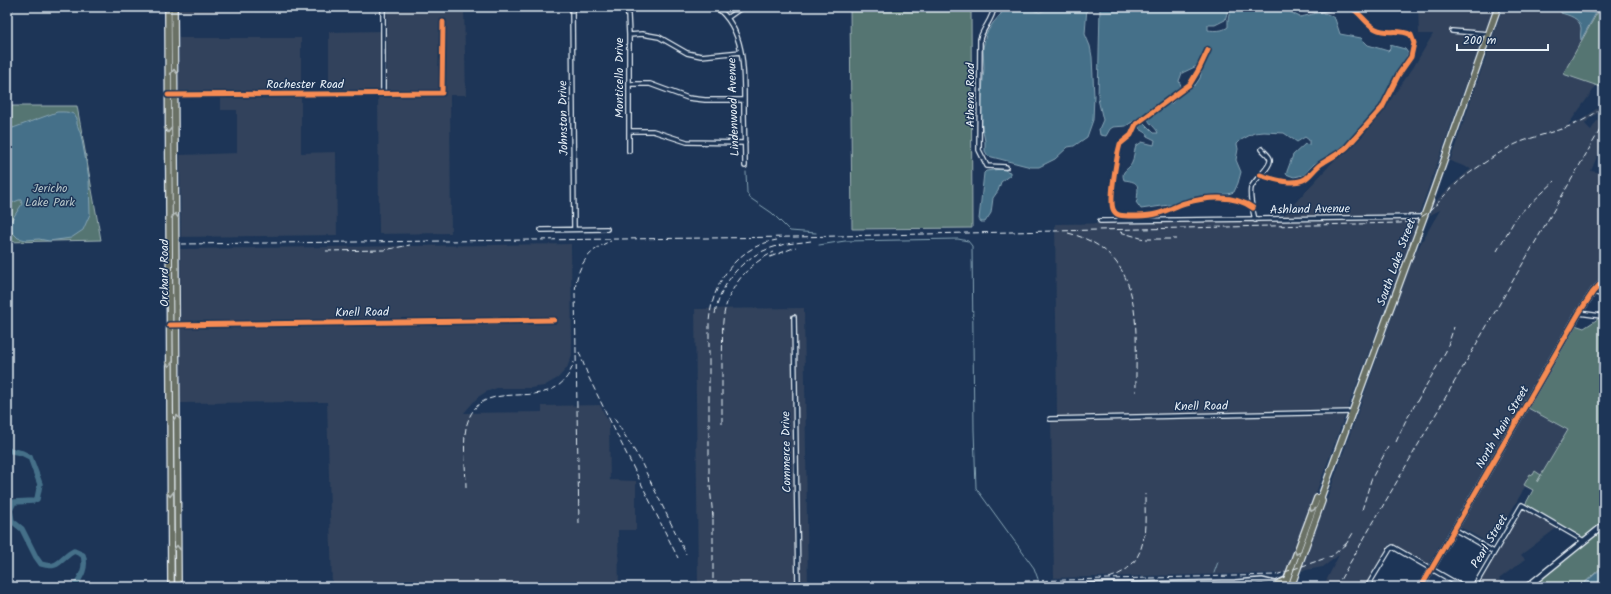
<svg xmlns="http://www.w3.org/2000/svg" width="1611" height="594" viewBox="0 0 1611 594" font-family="Kalam,sans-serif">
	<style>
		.built { fill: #30425c }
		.green { fill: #557472; stroke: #9eb2b5 }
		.water { fill: #447089; stroke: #86a4b5 }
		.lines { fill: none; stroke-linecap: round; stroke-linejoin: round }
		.stream { stroke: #86a4b5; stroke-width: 1 }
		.river { stroke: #447089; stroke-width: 5.5 }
		.street-casing { stroke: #e8f1f8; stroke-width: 6 }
		.secondary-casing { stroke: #e8f1f8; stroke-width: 8 }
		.primary-casing { stroke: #e8f1f8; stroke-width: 8 }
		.street { stroke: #1d3557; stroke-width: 3.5 }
		.secondary { stroke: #1d3557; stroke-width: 5 }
		.primary { stroke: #6b7165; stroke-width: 5.5 }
		.rail { stroke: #e8f1f8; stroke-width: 1; stroke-dasharray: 6 3; stroke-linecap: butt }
		.cycleway-casing { stroke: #1d3557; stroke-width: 8 }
		.cycleway { stroke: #f68b52; stroke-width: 5 }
		.oneway { stroke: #b6bebd }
		.labels { text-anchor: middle; stroke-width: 3; stroke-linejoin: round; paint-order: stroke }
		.street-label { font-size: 12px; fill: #e8f1f8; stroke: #1d3557 }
		.park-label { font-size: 12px; fill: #b5c5c9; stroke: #1d3557 }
	</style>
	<rect width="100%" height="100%" fill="#1d3557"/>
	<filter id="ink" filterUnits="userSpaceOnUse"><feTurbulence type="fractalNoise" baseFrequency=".025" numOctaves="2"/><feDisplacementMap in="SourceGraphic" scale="8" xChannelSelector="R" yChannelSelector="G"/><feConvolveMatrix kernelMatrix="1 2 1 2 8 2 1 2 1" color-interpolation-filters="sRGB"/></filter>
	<g filter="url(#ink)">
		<path class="built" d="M 178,7 L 355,7 L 355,11 L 178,13 Z
			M 387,7 L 464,7 L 466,95 L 450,95 L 451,233 L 379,234 L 378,95 L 386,95 Z
			M 1418,7 L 1494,7 L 1419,214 L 1281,218 L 1390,100 L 1413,68 L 1433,34 L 1419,34 Z
			M 1503,7 L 1600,7 L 1600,13 L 1597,13 L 1564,73 L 1597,85 L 1568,125 L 1583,119 L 1604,103 L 1604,109 L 1589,119 L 1585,124 L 1591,130 L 1604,110 L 1604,140 L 1591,171 L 1604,173 L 1604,276 L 1595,285 L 1581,304 L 1557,345 L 1500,457 L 1528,408 L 1568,430 L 1533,491 L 1525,487 L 1492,545 L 1453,523 L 1428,565 L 1390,544 L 1365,587 L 1323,587 L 1339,555 L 1323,567 L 1301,571 L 1414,255 L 1440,210 L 1430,215 L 1433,204 L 1451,186 L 1471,169 L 1450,161 Z
			M 381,31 L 382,92 L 329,93 L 329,32 Z
			M 179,38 L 301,38 L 301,91 L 179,92 Z
			M 221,97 L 301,97 L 301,153 L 336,152 L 337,235 L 181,237 L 180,155 L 237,153 L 237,110 L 221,110 Z
			M 1419,219 L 1286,573 L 1054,578 L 1051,421 L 1052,416 L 1057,416 L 1055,224 Z
			M 571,244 L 572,355 L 567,368 L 558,378 L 544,386 L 531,388 L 497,388 L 486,392 L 478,397 L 464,413 L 542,412 L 542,406 L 600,405 L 609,423 L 610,480 L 636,481 L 636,530 L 618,530 L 619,587 L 332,587 L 327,402 L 181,403 L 180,249 Z
			M 804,308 L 808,587 L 698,587 L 695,309 Z
			M 1522,507 L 1558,527 L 1521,555 L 1525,559 L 1499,579 L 1505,587 L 1475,587 Z"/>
		<path class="green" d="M 850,7 L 971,7 L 972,228 L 852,229 Z
			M 1597,13 L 1604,14 L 1604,88 L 1563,74 Z
			M 7,106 L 77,106 L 101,240 L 7,242 Z
			M 1604,315 L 1604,522 L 1584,539 L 1525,505 L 1533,490 L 1524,485 L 1530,474 L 1533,475 L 1535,471 L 1541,475 L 1537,482 L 1568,430 L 1528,408 L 1575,325 L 1584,328 Z
			M 1604,528 L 1604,565 L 1580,587 L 1532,587 Z"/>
		<path class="water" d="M 1009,7 L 1031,7 L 1035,11 L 1040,12 L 1051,7 L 1087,7 L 1085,34 L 1090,46 L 1092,57 L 1094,96 L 1093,120 L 1087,137 L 1074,146 L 1068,147 L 1055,159 L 1039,167 L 1031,167 L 988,156 L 985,151 L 985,141 L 980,117 L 984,68 L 983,48 L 986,34 L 993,23 L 1001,14 L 1001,9 L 1004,10 Z
			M 1100,7 L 1231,7 L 1228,10 L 1225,20 L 1215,25 L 1208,25 L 1208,30 C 1215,31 1223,31 1228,27 C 1228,19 1227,14 1235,7 L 1286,7 L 1288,11 L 1300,17 C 1313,15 1323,8 1335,19 L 1340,34 L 1361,38 L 1368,45 L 1388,51 L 1390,49 L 1390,45 L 1405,49 L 1408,53 L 1404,64 L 1378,111 L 1349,142 L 1324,159 L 1314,164 L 1304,175 L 1294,177 L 1286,174 L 1293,155 L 1305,144 L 1309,145 L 1309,140 L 1305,137 L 1297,142 L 1284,133 L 1264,132 L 1254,133 L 1241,140 L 1237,144 L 1238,149 L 1236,160 L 1241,172 L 1238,183 L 1234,192 L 1228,194 L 1208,195 L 1181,201 L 1176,204 L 1141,209 L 1136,202 L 1137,201 C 1138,186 1141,182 1124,180 C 1120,170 1129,170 1132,163 C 1134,157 1134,151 1136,146 L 1142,142 L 1154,145 L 1155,140 L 1147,136 L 1148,134 L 1140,129 L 1138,126 L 1143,122 L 1154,133 L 1158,133 C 1156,127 1148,124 1148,117 L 1167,105 L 1172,103 L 1181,94 L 1188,90 L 1196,84 L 1200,78 L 1203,66 L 1199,65 L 1182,73 L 1179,81 L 1182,88 C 1176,93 1168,95 1164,101 L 1126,126 L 1113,127 L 1110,129 L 1106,136 L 1100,135 L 1099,129 L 1103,120 L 1098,99 Z
			M 1561,9 L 1596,13 L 1581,40 C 1580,36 1581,32 1581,28 C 1580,18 1568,15 1561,13 Z
			M 57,112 C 65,112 73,111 77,118 L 77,124 L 81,135 L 89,178 L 90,214 L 83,230 L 71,238 L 49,241 L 39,239 L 26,240 L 18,238 L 7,227 L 22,204 L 21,200 L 19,200 L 7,205 L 7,124 L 13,128 Z
			M 1001,169 L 1010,172 L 1010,175 L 1001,182 L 998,191 L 993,198 L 991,213 L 985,222 L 981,222 L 979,219 L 984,173 L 986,171 Z
			M 1604,565 L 1604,587 L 1580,587 L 1602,568 Z"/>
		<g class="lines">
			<path class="stream" d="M 746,172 L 747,193 L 750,198 L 772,213 L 790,231 L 816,233
				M 819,245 L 845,241 L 958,239 L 968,241 L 972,246 L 974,430 L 976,488 L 1034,568 L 1038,579
				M 1214,573 L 1218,562
				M 1038,582 L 1038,584
				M 1212,587 L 1212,586"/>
			<path class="river" d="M 7,450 L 22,453 L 30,457 L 40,484 L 37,499 L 33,501 L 14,502 L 10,510 L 12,521 L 22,529 L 36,557 L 41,564 C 60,570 60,558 74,551 L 83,555 C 87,568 81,577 74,587"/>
			<g class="street-casing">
				<path id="street" d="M 383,7 L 383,93
					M 572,7 L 574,229
					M 624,7 L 628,15 L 629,35 L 629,151
					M 716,7 C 746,30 744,73 744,107 C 744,127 745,146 745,166
					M 994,7 C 993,19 983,28 980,39 L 979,150 L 987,166 L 1006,167
					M 1293,7 C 1306,12 1325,9 1338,7
					M 727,18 L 741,8
					M 1452,31 L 1489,34
					M 629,35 L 642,34 L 659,37 L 687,53 L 701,56 L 741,52
					M 1208,50 L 1199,69 L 1190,84 L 1136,124 L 1131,135 L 1120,144 L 1118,152 C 1116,165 1109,198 1113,209 C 1114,212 1116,214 1119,215 C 1128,217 1148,216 1156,214 C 1166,212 1175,206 1185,203 C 1206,197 1234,194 1253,208
					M 629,84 L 650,84 L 688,98 L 705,100 L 744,100
					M 168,95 L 442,93 L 443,22
					M 629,131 L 653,131 L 687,142 L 745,143
					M 1260,175 C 1273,179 1292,186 1305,179 C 1311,175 1315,168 1321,164 C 1330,158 1339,154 1347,147 L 1382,108 L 1399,74 L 1411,57 L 1414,43 L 1411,35 C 1399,28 1387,35 1376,29 C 1365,24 1360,11 1349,7
					M 1255,220 C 1253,210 1249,198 1251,188 C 1254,179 1272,167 1270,159 C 1269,155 1264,152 1262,149
					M 1100,221 L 1424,217
					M 541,230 L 607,229
					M 1593,292 L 1604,295
					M 1579,313 L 1601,316
					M 794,317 L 798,587
					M 169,325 L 554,320
					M 1050,419 L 1352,412
					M 1454,529 L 1494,552
					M 1367,587 L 1390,549 L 1393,547 L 1463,587
					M 1474,587 L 1522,505 L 1584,541"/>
			</g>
			<g class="secondary-casing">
				<path id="secondary" d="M 7,8 L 10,7
					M 1041,587 L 1235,583 L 1262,581 L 1279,585
					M 1421,587 L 1579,313 L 1593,292 L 1604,280
					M 1527,587 L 1604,525"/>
			</g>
			<g class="primary-casing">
				<path id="primary" d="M 168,7 L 171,587
					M 174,7 L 178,587
					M 1277,584 L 1286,580
					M 1284,587 L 1317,498 L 1321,497 L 1433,192 L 1498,7
					M 1291,587 L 1322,501 L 1321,497"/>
			</g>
			<use href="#street" class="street"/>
			<use href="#secondary" class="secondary"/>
			<use href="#primary" class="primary"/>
			<path class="rail" d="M 1120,232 L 1144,239 L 1176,239
				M 1068,233 C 1148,253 1135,329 1136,392
				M 181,244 L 795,237 L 1400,223 C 1430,220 1434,204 1454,186 C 1465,175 1480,166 1493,157 C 1504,150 1514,144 1526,140 C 1555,130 1580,127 1604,106
				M 326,251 L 384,250 L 410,245
				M 1497,251 L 1517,216 L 1555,181
				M 770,257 L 796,247
				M 715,314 C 721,282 743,256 774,247 C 786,243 799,243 811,241
				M 579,352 L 589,378 L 678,558
				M 614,418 L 639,458 L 686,554
				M 722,423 C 722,401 722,379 722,358 C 723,346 722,333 723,321 C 726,290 746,265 774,252
				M 1396,442 L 1405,422 L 1446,351 L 1454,327
				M 466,488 C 466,470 462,440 467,424 C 483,368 555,423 574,362
				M 1362,510 L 1371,480 L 1389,445
				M 713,518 L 709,475 L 709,322 C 712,283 736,247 777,240
				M 579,524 L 575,293 C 576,268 587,250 611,241
				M 1345,546 L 1353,533
				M 1109,578 C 1150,565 1145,528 1145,494
				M 713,579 L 713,513
				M 1024,581 L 1276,575 L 1332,556 L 1348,542
				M 1336,587 L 1604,123"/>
			<g class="cycleway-casing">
				<path id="cycleway" d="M 1208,50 L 1199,69 L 1190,84 L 1136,124 L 1131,135 L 1120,144 L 1118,152 C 1116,165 1109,198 1113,209 C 1114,212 1116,214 1119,215 C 1128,217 1148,216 1156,214 C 1166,212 1175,206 1185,203 C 1206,197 1234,194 1253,208
					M 168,95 L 442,93 L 443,22
					M 1260,175 C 1273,179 1292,186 1305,179 C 1311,175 1315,168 1321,164 C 1330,158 1339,154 1347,147 L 1382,108 L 1399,74 L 1411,57 L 1414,43 L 1411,35 C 1399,28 1387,35 1376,29 C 1365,24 1360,11 1349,7
					M 169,325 L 554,320
					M 1421,587 L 1579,313 L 1593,292 L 1604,280"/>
			</g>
			<use href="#cycleway" class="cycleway"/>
		</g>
		<defs><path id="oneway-chevron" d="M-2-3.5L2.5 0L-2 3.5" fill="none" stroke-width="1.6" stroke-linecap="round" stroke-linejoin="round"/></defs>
		<g class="oneway">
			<use href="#oneway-chevron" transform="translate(174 72) rotate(-91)"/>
			<use href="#oneway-chevron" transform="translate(168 130) rotate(90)"/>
			<use href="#oneway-chevron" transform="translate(175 216) rotate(-90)"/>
			<use href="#oneway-chevron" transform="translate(169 364) rotate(89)"/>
			<use href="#oneway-chevron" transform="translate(177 418) rotate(-90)"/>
			<use href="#oneway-chevron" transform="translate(170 494) rotate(90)"/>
			<use href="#oneway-chevron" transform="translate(1312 509) rotate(112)"/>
			<use href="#oneway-chevron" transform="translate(177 548) rotate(-90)"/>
			<use href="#oneway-chevron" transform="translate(1297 552) rotate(110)"/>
		</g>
	</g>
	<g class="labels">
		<g class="street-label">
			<text transform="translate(619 78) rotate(-90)" y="4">Monticello Drive</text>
			<text x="305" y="88">Rochester Road</text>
			<text transform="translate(970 95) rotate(-90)" y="4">Athena Road</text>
			<text transform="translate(733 107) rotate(-92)" y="4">Lindenwood Avenue</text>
			<text transform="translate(563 118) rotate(-91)" y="4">Johnston Drive</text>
			<text transform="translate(1310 209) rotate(-1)" y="4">Ashland Avenue</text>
			<text transform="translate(1396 262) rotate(-70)" y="4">South Lake Street</text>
			<text transform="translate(164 273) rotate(-90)" y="4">Orchard Road</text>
			<text transform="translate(362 312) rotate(-1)" y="4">Knell Road</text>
			<text transform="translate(1201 406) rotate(-1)" y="4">Knell Road</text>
			<text transform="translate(1502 427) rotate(-60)" y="4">North Main Street</text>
			<text transform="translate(786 452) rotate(-91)" y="4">Commerce Drive</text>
			<text transform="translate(1489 541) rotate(-59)" y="4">Pearl Street</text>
		</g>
		<g class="park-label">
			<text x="50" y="192">Jericho<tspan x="50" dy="14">Lake Park</tspan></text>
		</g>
	</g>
	<rect width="1611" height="594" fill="none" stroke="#1d3557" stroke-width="24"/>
	<rect x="12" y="12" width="1587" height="570" fill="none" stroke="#e8f1f8" stroke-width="1.5" filter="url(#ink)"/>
	<path d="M1457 44v6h91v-6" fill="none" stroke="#e8f1f8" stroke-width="2"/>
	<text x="1463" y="44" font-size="12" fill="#e8f1f8" stroke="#1d3557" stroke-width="3" paint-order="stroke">200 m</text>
</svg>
